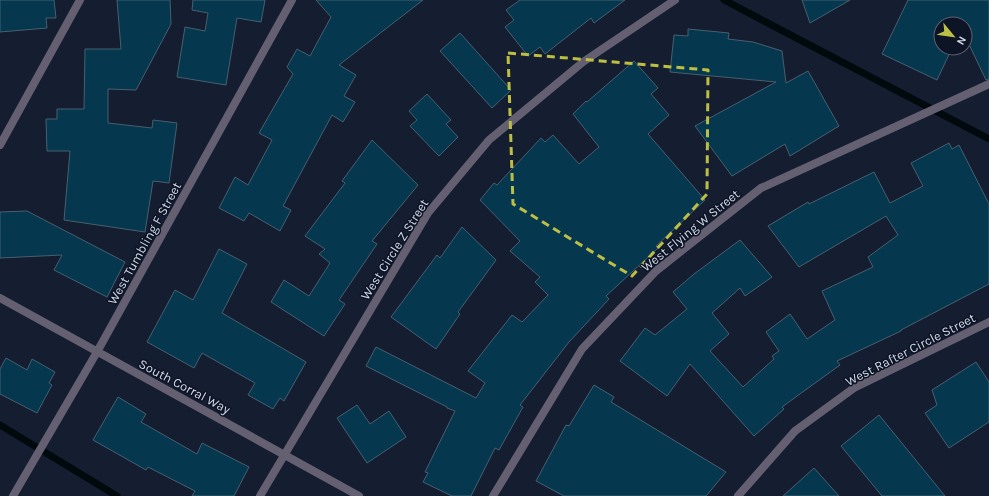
<svg xmlns="http://www.w3.org/2000/svg" width="989" height="496" viewBox="0 0 989 496" font-family="Karla,sans-serif">
	<style>
		.lines { fill: none; stroke-linecap: round; stroke-linejoin: round }
		.stream { stroke: #000a0c; stroke-width: 7 }
		.building { fill: #05374e; stroke: #47606e }
		.minor { stroke: #646072; stroke-width: 8 }
		.marked { fill: none; stroke: #bdbf43; stroke-width: 3; stroke-dasharray: 8 5; stroke-linejoin: round }
		.labels { text-anchor: middle; stroke-width: 3; stroke-linejoin: round; paint-order: stroke }
		.street-label { font-size: 13px; fill: #d2d8e5; stroke: #0c1426 }
	</style>
	<rect width="100%" height="100%" fill="#151d30"/>
	<g class="lines">
		<path class="stream" d="M 724,0 L 989,139
			M 0,425 L 117,496"/>
	</g>
	<path class="building" d="M 0,0 L 54,0 L 56,18 L 46,18 L 47,28 L 0,32 Z
		M 117,0 L 170,0 L 171,24 L 136,90 L 108,89 L 108,123 L 152,128 L 153,120 L 177,123 L 169,183 L 153,181 L 145,232 L 64,220 L 70,151 L 47,151 L 46,119 L 57,119 L 57,109 L 84,109 L 85,49 L 121,49 Z
		M 193,0 L 265,0 L 261,22 L 237,18 L 226,85 L 177,77 L 185,27 L 205,31 L 208,13 L 192,10 Z
		M 316,0 L 423,0 L 339,65 L 356,75 L 344,96 L 355,102 L 343,122 L 332,115 L 283,206 L 291,210 L 280,231 L 249,213 L 244,221 L 219,208 L 235,177 L 248,185 L 272,140 L 259,133 L 293,74 L 287,67 L 297,49 L 310,56 L 331,17 Z
		M 520,0 L 625,0 L 594,23 L 591,18 L 545,54 L 540,47 L 528,56 L 505,27 L 514,20 L 506,10 Z
		M 802,0 L 850,0 L 810,23 Z
		M 908,0 L 989,0 L 989,79 L 986,80 L 965,36 L 965,24 L 941,24 L 941,48 L 952,48 L 937,80 L 882,54 Z
		M 688,29 L 729,33 L 728,39 L 753,42 L 782,51 L 786,83 L 808,71 L 839,126 L 790,156 L 785,144 L 732,176 L 695,126 L 776,82 L 670,72 L 674,35 L 688,36 Z
		M 460,33 L 511,90 L 492,108 L 440,51 Z
		M 634,61 L 658,88 L 651,94 L 669,115 L 648,134 L 705,200 L 656,246 L 658,248 L 606,296 L 609,299 L 569,342 L 520,405 L 523,407 L 499,450 L 495,448 L 471,496 L 452,496 L 423,482 L 428,473 L 425,472 L 455,411 L 447,408 L 447,407 L 366,366 L 376,347 L 476,398 L 485,383 L 468,371 L 512,315 L 522,322 L 548,295 L 535,282 L 540,277 L 510,251 L 520,241 L 480,200 L 494,183 L 497,185 L 541,138 L 545,142 L 553,135 L 579,164 L 599,147 L 573,114 L 586,101 L 587,102 Z
		M 427,94 L 451,120 L 446,124 L 458,137 L 439,156 L 410,126 L 417,120 L 409,111 Z
		M 372,140 L 418,185 L 372,241 L 377,244 L 339,300 L 345,304 L 324,336 L 271,302 L 284,280 L 309,296 L 330,263 L 319,254 L 325,249 L 305,236 L 345,183 L 342,181 Z
		M 949,143 L 952,149 L 959,145 L 989,204 L 989,284 L 901,330 L 901,331 L 837,361 L 840,365 L 782,407 L 784,409 L 754,436 L 690,364 L 667,396 L 620,361 L 645,328 L 655,335 L 687,309 L 673,292 L 694,274 L 740,240 L 772,277 L 745,296 L 740,288 L 712,313 L 729,334 L 710,351 L 743,387 L 774,359 L 772,356 L 779,351 L 766,332 L 790,314 L 807,339 L 835,320 L 822,291 L 873,267 L 868,257 L 898,235 L 886,216 L 799,267 L 768,226 L 808,202 L 809,204 L 874,172 L 890,203 L 923,186 L 911,163 Z
		M 27,211 L 125,262 L 107,297 L 54,270 L 62,255 L 0,258 L 0,212 Z
		M 462,227 L 496,260 L 458,312 L 460,314 L 436,349 L 391,317 L 437,255 L 440,258 Z
		M 219,249 L 247,264 L 222,313 L 306,362 L 284,401 L 280,398 L 273,409 L 248,395 L 255,383 L 202,353 L 194,368 L 147,342 L 175,290 L 193,300 Z
		M 6,358 L 27,370 L 32,359 L 55,372 L 49,383 L 52,385 L 37,413 L 0,394 L 0,369 Z
		M 976,362 L 989,382 L 989,422 L 949,448 L 925,413 L 937,405 L 932,390 Z
		M 594,385 L 614,397 L 611,402 L 726,472 L 706,496 L 564,496 L 536,481 L 566,425 L 569,426 Z
		M 118,397 L 146,414 L 141,422 L 197,454 L 202,443 L 249,467 L 234,496 L 192,496 L 195,491 L 148,467 L 146,470 L 93,440 Z
		M 357,405 L 370,424 L 389,411 L 406,437 L 367,463 L 337,418 Z
		M 879,415 L 945,496 L 882,496 L 841,446 Z
		M 814,468 L 839,496 L 783,496 Z"/>
	<g class="lines">
		<path class="minor" d="M 0,145 L 80,0
			M 0,298 L 359,496
			M 13,496 L 97,352 L 292,0
			M 260,496 L 428,213 L 489,140 L 583,62 L 675,0
			M 493,496 L 582,349 L 656,271 L 761,188 L 989,84
			M 738,496 L 795,431 L 854,388 L 989,322"/>
	</g>
	<path class="marked" d="M 508,53 L 708,70 L 707,194 L 632,276 L 513,204 Z"/>
	<g class="labels">
		<g class="street-label">
			<text transform="translate(690 230) rotate(-39)" y="5">West Flying W Street</text>
			<text transform="translate(144 243) rotate(-61)" y="5">West Tumbling F Street</text>
			<text transform="translate(394 249) rotate(-58)" y="5">West Circle Z Street</text>
			<text transform="translate(910 349) rotate(-27)" y="5">West Rafter Circle Street</text>
			<text transform="translate(185 386) rotate(28)" y="5">South Corral Way</text>
		</g>
	</g>
	<g transform="translate(953 36) rotate(119)"><circle r="19" fill="#0c1426" stroke="#5b6272"/>
	<path d="M0-3L7 15L0 10L-7 15Z" fill="#bdbf43"/>
	<text y="-6" font-size="11" font-weight="bold" text-anchor="middle" fill="#d2d8e5">N</text>
	</g>
</svg>
